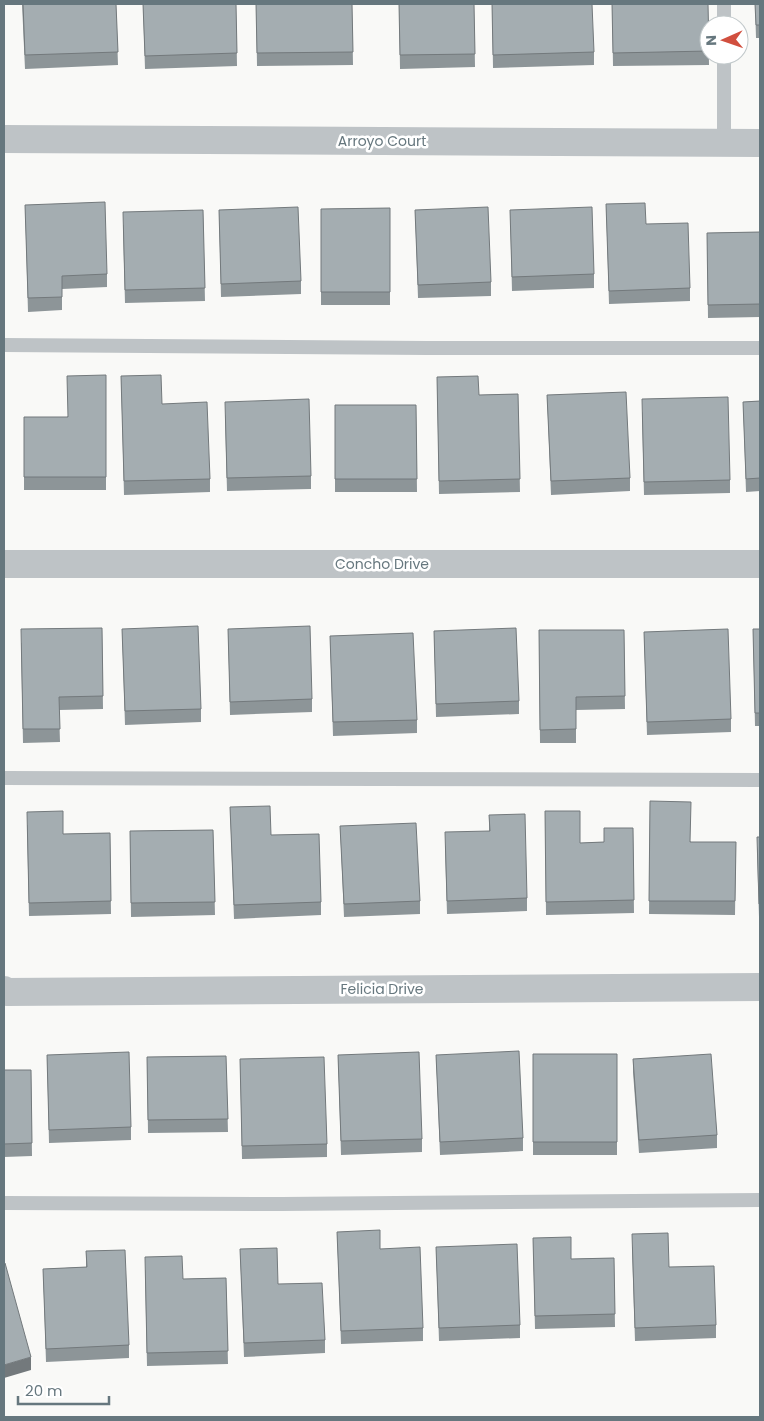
<svg xmlns="http://www.w3.org/2000/svg" width="764" height="1421" viewBox="0 0 764 1421" font-family="Poppins,sans-serif">
	<style>
		.lines { fill: none; stroke-linecap: round; stroke-linejoin: round }
		.lane { stroke: #bec3c6; stroke-width: 14 }
		.street { stroke: #bec3c6; stroke-width: 28 }
		.wall { fill: #8d9598 }
		.shaded-wall { fill: #73797c }
		.building { fill: #a4adb1; stroke: #73797c }
		.labels { text-anchor: middle; stroke-width: 5; stroke-linejoin: round; paint-order: stroke }
		.street-label { font-size: 14px; fill: #66777e; stroke: #fff }
	</style>
	<rect width="100%" height="100%" fill="#f9f9f7"/>
	<g class="lines">
		<path class="lane" d="M 724,4 L 724,25
			M 724,55 L 724,143
			M 4,345 L 427,348 L 760,348
			M 4,778 L 760,780
			M 4,1203 L 282,1204 L 760,1200"/>
		<path class="street" d="M 4,139 L 760,143
			M 4,564 L 760,564
			M 4,990 L 7,992 L 760,987"/>
	</g>
	<path class="wall" d="M 22,4 L 116,4 L 118,65 L 25,69 Z
		M 143,4 L 236,4 L 237,66 L 145,69 Z
		M 256,4 L 352,4 L 353,65 L 257,66 Z
		M 399,4 L 474,4 L 475,67 L 400,69 Z
		M 492,4 L 594,52 L 594,65 L 493,68 Z
		M 612,4 L 708,4 L 709,65 L 613,66 Z
		M 755,4 L 760,4 L 760,38 L 756,38 Z
		M 606,204 L 646,224 L 690,288 L 690,301 L 609,304 Z
		M 25,205 L 107,274 L 107,287 L 62,289 L 62,310 L 28,312 Z
		M 390,208 L 390,305 L 321,305 L 321,209 Z
		M 203,210 L 205,301 L 125,303 L 123,225 Z
		M 219,210 L 301,281 L 301,294 L 221,297 Z
		M 415,210 L 491,282 L 491,296 L 418,298 Z
		M 510,210 L 594,274 L 594,288 L 512,291 Z
		M 760,232 L 760,317 L 708,318 L 707,233 Z
		M 106,375 L 106,490 L 24,490 L 24,417 L 67,417 Z
		M 121,376 L 162,404 L 210,479 L 210,492 L 124,495 Z
		M 437,377 L 479,395 L 518,394 L 520,492 L 439,494 Z
		M 547,395 L 630,478 L 630,491 L 551,495 Z
		M 760,401 L 760,491 L 746,492 L 743,402 Z
		M 335,405 L 416,405 L 417,492 L 335,492 Z
		M 642,412 L 730,480 L 730,493 L 644,495 Z
		M 225,415 L 311,476 L 311,489 L 227,491 Z
		M 102,628 L 103,709 L 59,710 L 60,742 L 23,743 L 21,643 Z
		M 122,629 L 201,709 L 201,722 L 125,725 Z
		M 228,629 L 312,699 L 312,712 L 230,715 Z
		M 753,629 L 760,629 L 760,726 L 755,726 Z
		M 539,630 L 624,630 L 625,709 L 576,710 L 576,743 L 540,743 Z
		M 434,631 L 519,701 L 519,714 L 436,717 Z
		M 644,632 L 731,719 L 731,732 L 647,735 Z
		M 330,636 L 417,720 L 417,733 L 333,736 Z
		M 650,801 L 691,842 L 736,842 L 735,915 L 649,914 Z
		M 230,807 L 271,835 L 321,902 L 321,915 L 234,919 Z
		M 545,811 L 580,843 L 604,842 L 604,828 L 633,828 L 634,913 L 546,915 Z
		M 489,815 L 527,898 L 527,911 L 447,914 L 445,846 L 489,831 Z
		M 27,825 L 63,834 L 110,833 L 111,914 L 29,916 Z
		M 340,826 L 420,901 L 420,914 L 344,917 Z
		M 213,830 L 215,915 L 131,917 L 130,831 Z
		M 760,837 L 760,917 L 759,917 L 757,850 Z
		M 533,1054 L 617,1054 L 617,1155 L 533,1155 Z
		M 47,1055 L 131,1127 L 131,1140 L 49,1143 Z
		M 338,1055 L 422,1139 L 422,1152 L 341,1155 Z
		M 436,1055 L 523,1138 L 523,1151 L 440,1155 Z
		M 226,1056 L 228,1132 L 148,1133 L 147,1057 Z
		M 240,1059 L 327,1144 L 327,1157 L 242,1159 Z
		M 633,1059 L 717,1135 L 717,1148 L 639,1153 L 633,1072 Z
		M 4,1070 L 31,1070 L 32,1156 L 4,1157 Z
		M 337,1232 L 380,1249 L 423,1328 L 423,1341 L 341,1344 Z
		M 533,1238 L 571,1259 L 614,1258 L 615,1327 L 535,1329 Z
		M 436,1247 L 520,1325 L 520,1338 L 439,1341 Z
		M 632,1247 L 669,1267 L 716,1325 L 716,1338 L 635,1341 Z
		M 240,1249 L 278,1284 L 325,1340 L 325,1353 L 244,1357 Z
		M 86,1251 L 129,1345 L 129,1358 L 46,1362 L 43,1269 L 86,1267 Z
		M 145,1270 L 183,1279 L 226,1278 L 228,1364 L 147,1366 Z"/>
	<path class="shaded-wall" d="M 31,1357 L 31,1370 L 4,1378 L 4,1365 Z"/>
	<path class="building" d="M 23,4 L 116,4 L 118,52 L 25,55 Z
		M 143,4 L 236,4 L 237,53 L 145,56 Z
		M 256,4 L 352,4 L 353,52 L 257,53 Z
		M 399,4 L 474,4 L 475,54 L 400,55 Z
		M 492,4 L 592,4 L 594,52 L 493,55 Z
		M 612,4 L 708,4 L 709,51 L 613,53 Z
		M 755,4 L 760,4 L 760,25 L 756,25 Z
		M 105,202 L 107,274 L 62,276 L 62,297 L 28,298 L 25,205 Z
		M 645,203 L 646,224 L 688,223 L 690,288 L 609,291 L 606,204 Z
		M 298,207 L 301,281 L 221,284 L 219,210 Z
		M 488,207 L 491,282 L 418,285 L 415,210 Z
		M 592,207 L 594,274 L 512,277 L 510,210 Z
		M 390,208 L 390,292 L 321,292 L 321,209 Z
		M 203,210 L 205,288 L 125,290 L 123,212 Z
		M 760,232 L 760,304 L 708,305 L 707,233 Z
		M 106,375 L 106,477 L 24,477 L 24,417 L 68,417 L 67,376 Z
		M 161,375 L 162,404 L 207,402 L 210,479 L 124,481 L 121,376 Z
		M 478,376 L 479,395 L 518,394 L 520,479 L 439,481 L 437,377 Z
		M 626,392 L 630,478 L 551,481 L 547,395 Z
		M 728,397 L 730,480 L 644,482 L 642,399 Z
		M 309,399 L 311,476 L 227,478 L 225,402 Z
		M 760,401 L 760,478 L 746,479 L 743,402 Z
		M 335,405 L 416,405 L 417,479 L 335,479 Z
		M 198,626 L 201,709 L 125,711 L 122,629 Z
		M 310,626 L 312,699 L 230,702 L 228,629 Z
		M 102,628 L 103,696 L 59,697 L 60,729 L 23,729 L 21,629 Z
		M 516,628 L 519,701 L 436,704 L 434,631 Z
		M 728,629 L 731,719 L 647,722 L 644,632 Z
		M 753,629 L 760,629 L 760,713 L 755,713 Z
		M 539,630 L 624,630 L 625,696 L 576,697 L 576,729 L 540,730 Z
		M 413,633 L 417,720 L 333,722 L 330,636 Z
		M 650,801 L 691,802 L 690,842 L 736,842 L 735,901 L 649,901 Z
		M 270,806 L 271,835 L 319,834 L 321,902 L 234,905 L 230,807 Z
		M 63,811 L 63,834 L 110,833 L 111,901 L 29,903 L 27,812 Z
		M 545,811 L 580,811 L 580,843 L 604,842 L 604,828 L 633,828 L 634,900 L 546,902 Z
		M 525,814 L 527,898 L 447,901 L 445,832 L 490,831 L 489,815 Z
		M 416,823 L 420,901 L 344,904 L 340,826 Z
		M 213,830 L 215,902 L 131,903 L 130,831 Z
		M 757,837 L 760,837 L 760,904 L 759,904 Z
		M 519,1051 L 523,1138 L 440,1142 L 436,1055 Z
		M 129,1052 L 131,1127 L 49,1130 L 47,1055 Z
		M 419,1052 L 422,1139 L 341,1141 L 338,1055 Z
		M 533,1054 L 617,1054 L 617,1142 L 533,1142 Z
		M 711,1054 L 717,1135 L 639,1140 L 633,1059 Z
		M 226,1056 L 228,1119 L 148,1120 L 147,1057 Z
		M 324,1057 L 327,1144 L 242,1146 L 240,1059 Z
		M 4,1070 L 31,1070 L 32,1143 L 4,1144 Z
		M 380,1230 L 380,1249 L 420,1247 L 423,1328 L 341,1331 L 337,1232 Z
		M 668,1233 L 669,1267 L 714,1266 L 716,1325 L 635,1328 L 632,1234 Z
		M 571,1237 L 571,1259 L 614,1258 L 615,1314 L 535,1316 L 533,1238 Z
		M 517,1244 L 520,1325 L 439,1328 L 436,1247 Z
		M 277,1248 L 278,1284 L 322,1283 L 325,1340 L 244,1343 L 240,1249 Z
		M 125,1250 L 129,1345 L 46,1349 L 43,1269 L 87,1267 L 86,1251 Z
		M 182,1256 L 183,1279 L 226,1278 L 228,1351 L 147,1353 L 145,1257 Z
		M 4,1263 L 5,1263 L 31,1357 L 4,1365 Z"/>
	<g class="labels">
		<g class="street-label">
			<text x="382" y="146">Arroyo Court</text>
			<text x="382" y="569">Concho Drive</text>
			<text x="382" y="994">Felicia Drive</text>
		</g>
	</g>
	<rect width="764" height="1421" fill="none" stroke="#66777e" stroke-width="10"/>
	<g transform="translate(724 40) rotate(268)"><circle r="24" fill="#ffffff" stroke="#c2c9cb"/>
	<path d="M0-4L9 19L0 12L-9 19Z" fill="#d14f3f"/>
	<text y="-8" font-size="14" font-weight="bold" text-anchor="middle" fill="#66777e">N</text>
	</g>
	<path d="M18 1396v8h91v-8" fill="none" stroke="#66777e" stroke-width="2.5"/>
	<text x="25" y="1396" font-size="15" fill="#66777e" stroke="#ffffff" stroke-width="4" paint-order="stroke">20 m</text>
</svg>
